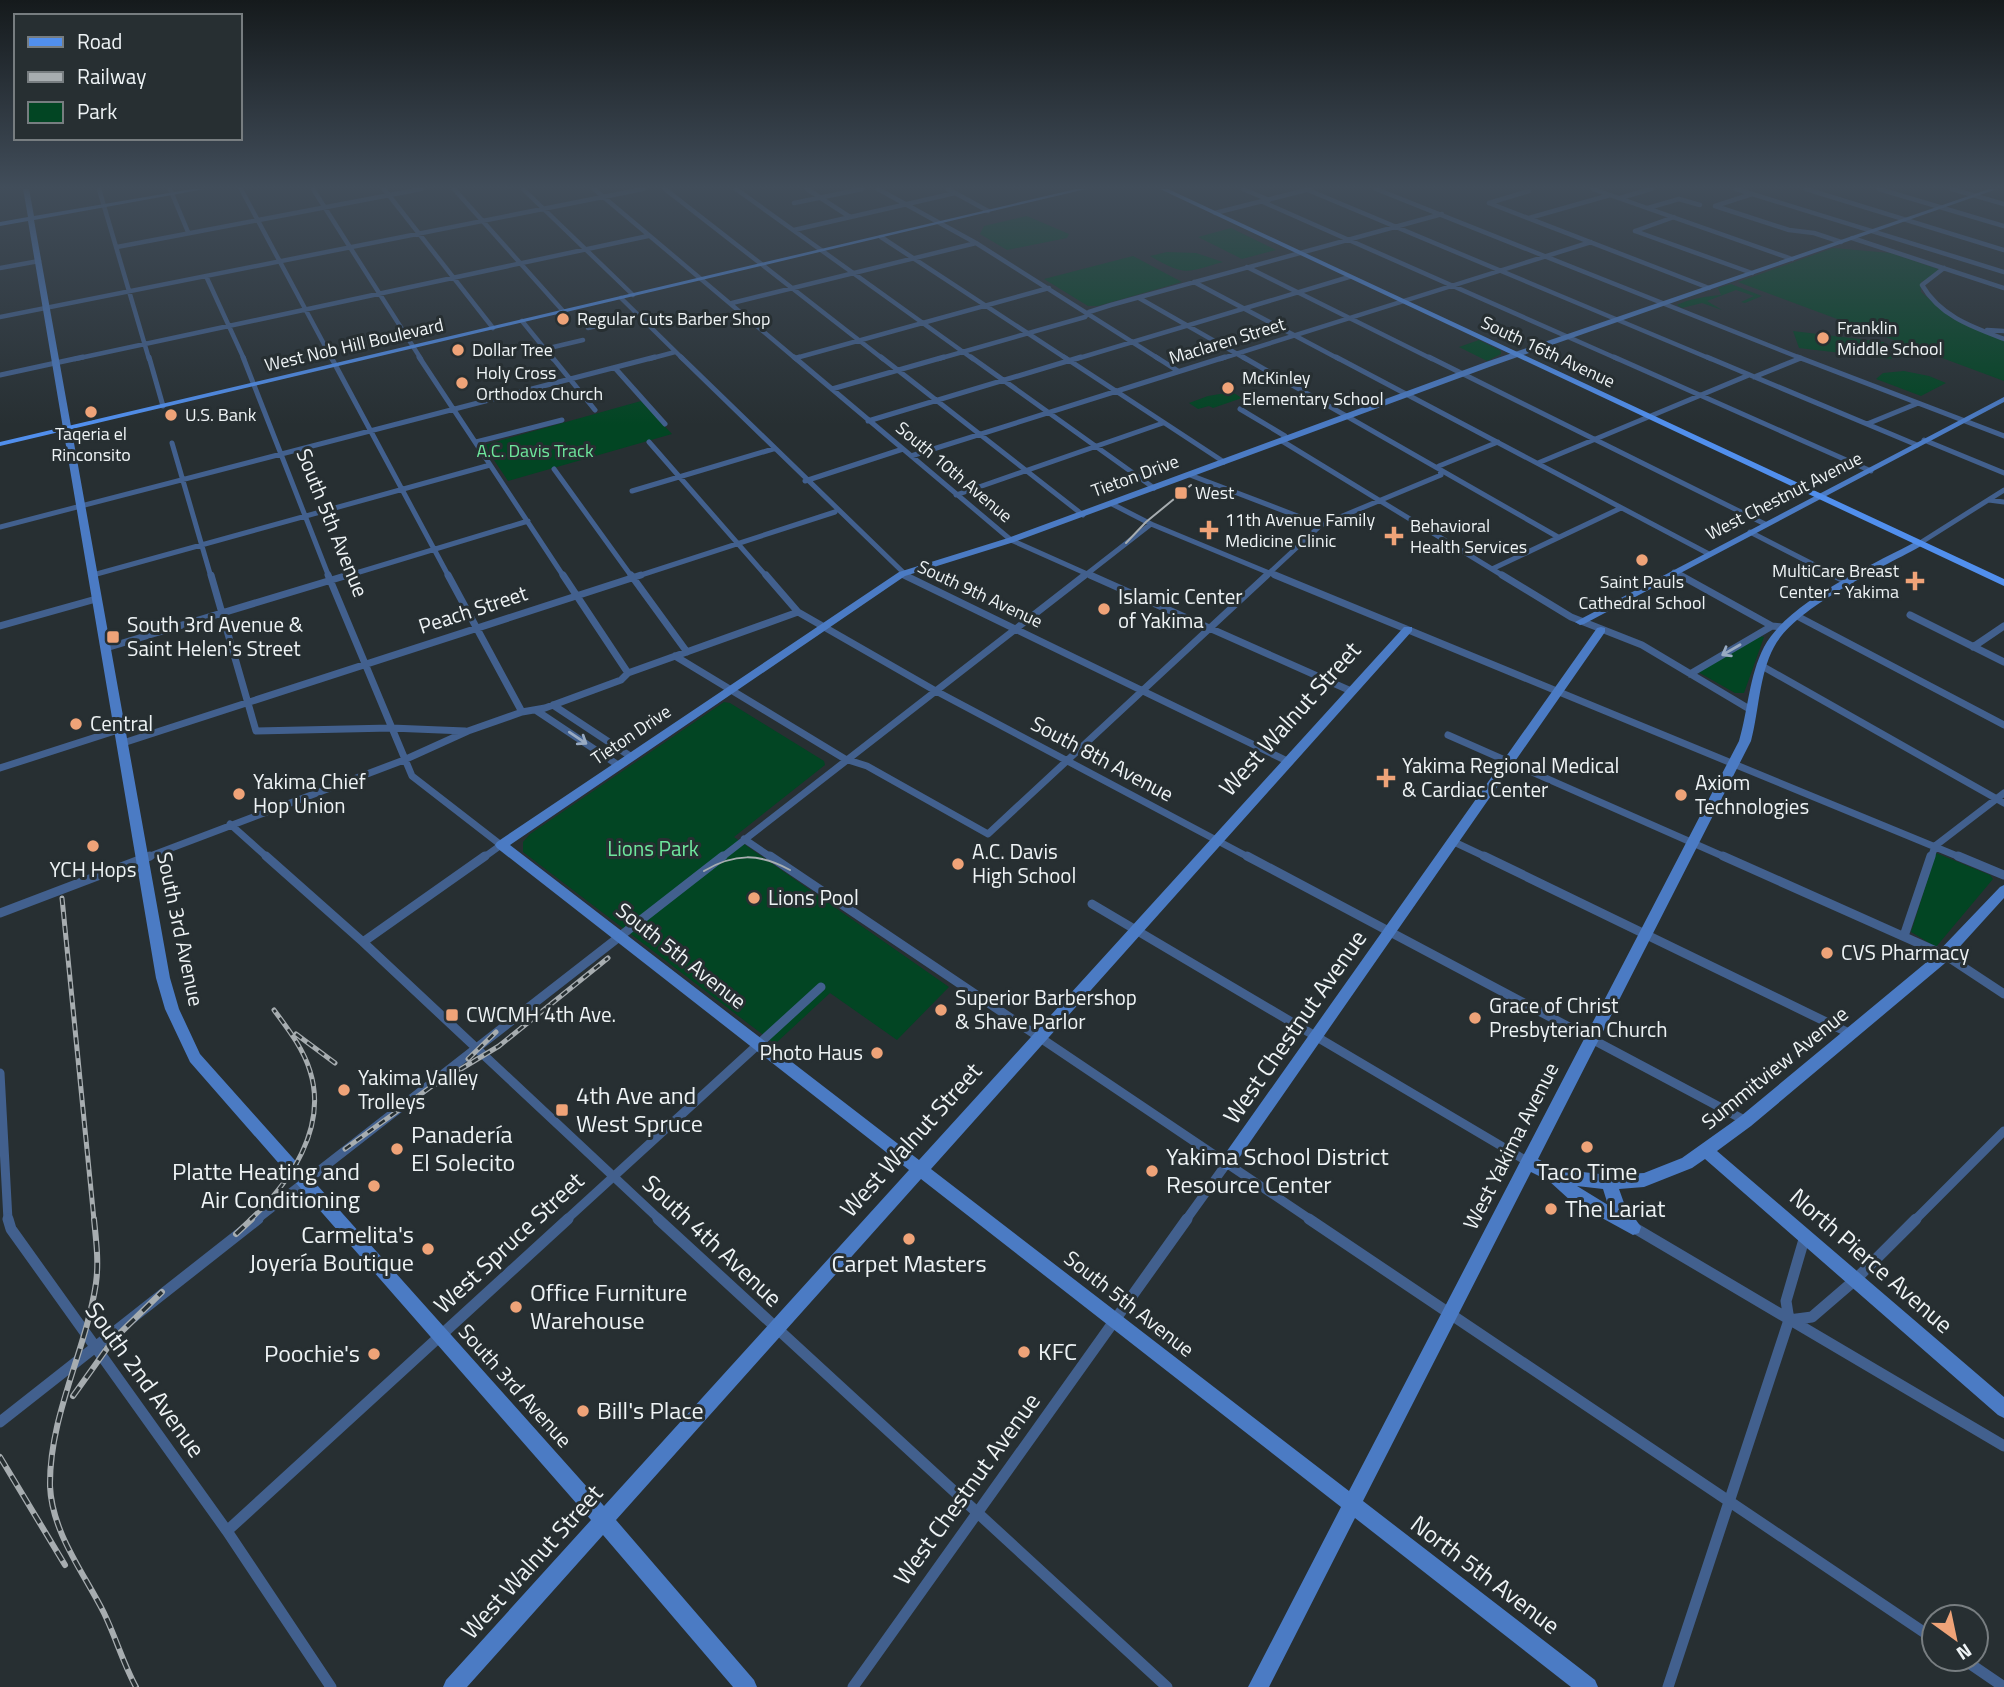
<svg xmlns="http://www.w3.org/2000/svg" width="2004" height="1687" viewBox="0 0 2004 1687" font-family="'Titillium Web',sans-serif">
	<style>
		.green { fill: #024523 }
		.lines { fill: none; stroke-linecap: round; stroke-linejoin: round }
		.street-far4 { stroke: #42608e; stroke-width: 4.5 }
		.street-far3 { stroke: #42608e; stroke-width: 5 }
		.street-far2 { stroke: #42608e; stroke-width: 7 }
		.street-far1 { stroke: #42608e; stroke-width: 9 }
		.street { stroke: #42608e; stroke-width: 11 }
		.secondary { fill: #4b7bc4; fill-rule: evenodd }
		.primary { fill: #518fed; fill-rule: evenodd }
		.tram { stroke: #a7adb0; stroke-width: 2 }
		.rail-far1-casing { stroke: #a7adb0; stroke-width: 5 }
		.rail-casing { stroke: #a7adb0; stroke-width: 6 }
		.rail-far1 { stroke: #272f32; stroke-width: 2.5; stroke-dasharray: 7; stroke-linecap: butt }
		.rail { stroke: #272f32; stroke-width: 3.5; stroke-dasharray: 11; stroke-linecap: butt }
		.oneway { stroke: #98aac2 }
		.poi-dot { fill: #efa378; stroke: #272f32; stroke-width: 2.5 }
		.labels { text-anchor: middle; stroke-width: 6; stroke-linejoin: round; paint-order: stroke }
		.far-poi-label { font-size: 18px; fill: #eef3f5; stroke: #272f32; text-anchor: start }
		.far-street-label { font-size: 18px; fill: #eef3f5; stroke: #272f32 }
		.far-park-label { font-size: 18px; fill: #6ee79d; stroke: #272f32 }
		.street-label { font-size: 21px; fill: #eef3f5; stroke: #272f32 }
		.poi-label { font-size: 21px; fill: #eef3f5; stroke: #272f32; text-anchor: start }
		.park-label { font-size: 21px; fill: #6ee79d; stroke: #272f32 }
		.near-street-label { font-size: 24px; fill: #eef3f5; stroke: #272f32 }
		.near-poi-label { font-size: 24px; fill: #eef3f5; stroke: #272f32; text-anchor: start }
	</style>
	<rect width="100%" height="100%" fill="#272f32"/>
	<path class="green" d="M 1027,216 L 1069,234 L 1067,238 L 1007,250 L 980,234 L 984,226 Z
		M 1231,228 L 1276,250 L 1242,259 L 1198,237 Z
		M 1833,248 L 1891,253 L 1938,269 L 1936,275 L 1921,282 L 1921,292 L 1953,319 L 2004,340 L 2004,381 L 1738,282 Z
		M 1167,252 L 1196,253 L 1223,262 C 1185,273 1185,276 1150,256 Z
		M 1133,256 L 1182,282 L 1098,306 L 1088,306 L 1044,279 Z
		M 1731,284 L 1762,296 L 1745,303 L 1741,302 L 1754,296 L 1736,290 L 1707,301 L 1722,310 L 1702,303 L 1682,308 L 1677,305 C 1688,299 1708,296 1721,295 L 1718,288 Z
		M 1793,331 L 1884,342 L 1892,359 L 1799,348 Z
		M 1479,340 L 1501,351 L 1501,354 L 1487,361 L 1459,347 Z
		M 1904,371 L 1929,376 L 1946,383 L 1921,396 L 1876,379 L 1883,373 Z
		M 1232,392 L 1242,398 L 1213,408 L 1209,406 L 1198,409 L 1189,403 L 1208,396 Z
		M 641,401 L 672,434 L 508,481 L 484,445 Z
		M 1759,636 L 1764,637 L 1744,693 L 1735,693 L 1698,672 Z
		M 724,702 L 730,703 L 824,761 L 825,765 L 734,837 L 949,987 L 897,1040 L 830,993 L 775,1044 L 523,852 L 523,842 L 530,834 Z
		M 1936,853 L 1990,875 L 1993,879 L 1936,947 L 1911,932 Z"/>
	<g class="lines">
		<path class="street-far4" d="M 99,189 L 149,359
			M 170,189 L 188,232
			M 241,189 L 332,359
			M 313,189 L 421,359
			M 384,189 L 493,328
			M 454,189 L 563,311
			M 523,189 L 633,295
			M 594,189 L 796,359
			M 665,189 L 883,359
			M 736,189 L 973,359
			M 807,189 L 850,217
			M 878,189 L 976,243 L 1159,359
			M 948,189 L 988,211
			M 1243,189 L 1269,200
			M 1376,189 L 1803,359
			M 1593,189 L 1792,259
			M 1736,189 L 2004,272
			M 1806,189 L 2004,250
			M 1879,189 L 2004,226
			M 1952,189 L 2004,204
			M 1308,190 L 1711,359
			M 1620,198 L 1651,189
			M 1263,202 L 1618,359
			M 794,203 L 862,189
			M 1489,203 L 1709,288
			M 1489,203 L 1529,191
			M 1715,206 L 1789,230 L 1814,233 L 1841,242
			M 1715,206 L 1752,194
			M 1648,208 L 1679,199 L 1700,205
			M 1215,213 L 1310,189
			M 1529,218 L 1610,195
			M 794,230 L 955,193
			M 1635,231 L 1752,273
			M 1635,231 L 1674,217
			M 881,237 L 1067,359
			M 1852,238 L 2004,288
			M 117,247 L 421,189
			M 1247,267 L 1432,359
			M 0,268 L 39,261
			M 1944,268 L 1922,285 C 1940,316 1972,327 2004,339
			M 206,276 L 244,359
			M 1194,282 L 1339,359
			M 621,298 L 683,359
			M 1139,298 L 1246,359
			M 732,303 L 976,243
			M 0,317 L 643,189
			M 522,321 L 553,359
			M 588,328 L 640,316
			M 1987,330 L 2004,331
			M 545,349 L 583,340
			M 796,358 L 1049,288
			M 75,359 L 648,236
			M 649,359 L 675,352
			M 938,359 L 1085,317 L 1089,312 L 1111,305 L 1442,214
			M 1076,359 L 1349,277
			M 1220,359 L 1591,242"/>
		<path class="street-far3" d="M 149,357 L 163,406
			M 243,357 L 329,577
			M 331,357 L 449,577
			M 419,357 L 564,577
			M 552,357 L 595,410
			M 681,357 L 908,577
			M 794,357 L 1011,540 L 1094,577
			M 881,357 L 1083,515
			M 971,357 L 1154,488
			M 1064,357 L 1224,462
			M 1156,357 L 1178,371
			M 1243,357 L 1558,537
			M 1336,357 L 1709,554
			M 1429,357 L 1765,524
			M 1614,357 L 1871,471
			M 1707,357 L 1917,445
			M 1798,357 L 2004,436
			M 796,358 L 799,357
			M 615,368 L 665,424
			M 0,375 L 83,357
			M 1754,377 L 1801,358
			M 832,389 L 944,357
			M 1240,409 L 1285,436 L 1282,441 L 1505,577
			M 868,421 L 1081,357
			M 1867,424 L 1916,404
			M 1924,440 L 2004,473
			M 476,442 L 562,420
			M 649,442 L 767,577
			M 172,443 L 211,577
			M 911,456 L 1225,357
			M 1538,463 L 1749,375
			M 554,469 L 632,577
			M 1190,475 L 1321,525
			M 805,481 L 903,449
			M 632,491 L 773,449
			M 956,495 L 1163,423
			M 1989,500 L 2004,502
			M 1112,504 L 1151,524 L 1279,577
			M 0,527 L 655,357
			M 1750,532 L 1838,577
			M 1920,543 L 2004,490
			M 1492,569 L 1621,508
			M 1674,572 L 1683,577
			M 93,575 L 490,465
			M 343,577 L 528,521
			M 635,577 L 835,512
			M 1083,577 L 1151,524
			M 1265,577 L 1321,525 L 1441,475 L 1439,466 L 1498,442"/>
		<path class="street-far2" d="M 211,575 L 256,731 L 391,728 L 465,731
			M 328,575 L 412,776 L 501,845 L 483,858
			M 448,575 L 522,712
			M 563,575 L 628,673
			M 631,575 L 687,652
			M 766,575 L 798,612 L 934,690 L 1250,858
			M 904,575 L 1287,761
			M 1090,575 L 1351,691
			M 1275,575 L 1962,858
			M 1502,575 L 1571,617 L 1642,645 L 1751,710
			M 1680,575 L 1772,626 L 1782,627
			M 1834,575 L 1850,583
			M 1910,615 L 2004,662
			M 1797,616 L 2004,725
			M 0,626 L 96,599
			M 1973,647 L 2004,626
			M 106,648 L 348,575
			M 675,656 L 845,759 L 867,766 L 988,834 L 1267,575
			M 1762,666 L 2004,803
			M 1690,674 L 1772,626
			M 553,705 L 630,756
			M 537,711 L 618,765
			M 1448,735 L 1727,858
			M 123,743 L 641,575
			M 0,768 L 121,729
			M 230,824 L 268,858
			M 744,839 L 772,858
			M 1452,841 L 1488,858
			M 145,858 L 404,760 L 468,731 L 522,712 L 545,708 L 621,680 L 628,673 L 798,612
			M 721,858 L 1085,575
			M 1931,858 L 1935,846 L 2004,793"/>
		<path class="street-far1" d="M 266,856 L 363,942 L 660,1220
			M 770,856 L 1311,1220
			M 1247,856 L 1746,1121
			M 1484,856 L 1851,1034
			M 1723,856 L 1945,955 L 2004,994
			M 1958,856 L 2004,875
			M 1092,904 L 1530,1163
			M 0,913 L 150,856
			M 1904,936 L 1931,856
			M 363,942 L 485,856
			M 0,1073 L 8,1220
			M 256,1220 L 723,856
			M 566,1220 L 821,987
			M 1186,1220 L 1227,1163
			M 1915,1220 L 2004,1131"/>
		<path class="street" d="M 8,1219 L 11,1229 L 227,1531 L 331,1687
			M 658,1219 L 1167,1687
			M 1309,1219 L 1934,1639
			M 1633,1227 L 2004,1446
			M 1789,1320 L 1812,1317 L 1855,1280 L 1916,1219
			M 0,1422 L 258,1219
			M 227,1531 L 568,1219
			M 1963,1659 L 2004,1687
			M 853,1687 L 1187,1219
			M 1668,1687 L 1789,1320 L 1786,1301 L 1805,1236"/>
		<path class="secondary" d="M 23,189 L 29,189 L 34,216 L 192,189 L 205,189 L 34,220 L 170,978 L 179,1009 L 200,1054 L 604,1506 L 909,1170 L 497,848 L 495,845 L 497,842 L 899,572 L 1008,538 L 1486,362 L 1989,189 L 1997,189 L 1492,366 L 1014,542 L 905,576 L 510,845 L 919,1160 L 1404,627 L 1412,627 L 1412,631 L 931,1169 L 1349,1491 L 1739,741 C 1748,711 1749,676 1764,647 C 1788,602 1872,565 1917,541 L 1923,541 L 1923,545 C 1882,568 1796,606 1774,647 C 1759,675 1759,711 1751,741 L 1538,1159 L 1556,1169 L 1609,1175 L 1644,1173 L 1682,1158 L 1741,1116 L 1934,956 L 2000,887 L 2004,885 L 2004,898 L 1944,964 L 1751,1126 L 1717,1151 L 2004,1397 L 2004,1418 L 1998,1415 L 1705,1159 L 1692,1168 L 1644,1187 L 1619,1189 L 1624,1203 L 1641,1227 L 1639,1233 L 1633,1235 L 1571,1201 L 1549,1181 L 1531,1172 L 1363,1501 L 1595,1680 L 1598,1687 L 1571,1687 L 1355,1518 L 1269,1687 L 1248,1687 L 1341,1507 L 921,1179 L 616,1520 L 754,1680 L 757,1687 L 733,1687 L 603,1535 L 467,1687 L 443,1687 L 446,1680 L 591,1520 L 190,1062 L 165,1009 L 156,978 L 28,221 L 0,226 L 0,222 L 28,217 ZM 1577,1186 L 1603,1189 L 1608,1205 Z
			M 2004,397 L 2004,402 L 1584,624 L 1580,625 L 1575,622 Z
			M 1601,627 L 1605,628 L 1605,632 L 1232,1168 L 1227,1170 L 1222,1168 L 1219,1163 L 1222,1158 L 1597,628 Z"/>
		<path class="primary" d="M 1076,189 L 1086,189 L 0,446 L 0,442 Z
			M 1160,189 L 1168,189 L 2004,579 L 2004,586 Z"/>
		<path class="tram" d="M 1126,543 L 1146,522 L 1191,485
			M 704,871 C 734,853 760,853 790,870"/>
		<g class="rail-far1-casing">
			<path id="rail-far1" d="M 62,898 L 94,1220
				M 296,1034 L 335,1063
				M 468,1059 L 496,1032
				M 436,1084 L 499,1046 L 608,958
				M 345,1149 L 443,1078
				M 250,1220 C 290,1183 328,1128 310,1071 C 303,1048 288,1029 274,1010"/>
		</g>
		<g class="rail-casing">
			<path id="rail" d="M 94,1219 C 96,1240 99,1261 96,1283 C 86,1351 49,1416 50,1486 C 52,1533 84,1573 104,1613 C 116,1638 123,1663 136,1687
				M 236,1234 L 252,1219
				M 73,1396 L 113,1340 L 162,1292
				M 0,1457 L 65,1565"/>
		</g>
		<use href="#rail-far1" class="rail-far1"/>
		<use href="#rail" class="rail"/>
	</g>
	<defs><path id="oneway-shaft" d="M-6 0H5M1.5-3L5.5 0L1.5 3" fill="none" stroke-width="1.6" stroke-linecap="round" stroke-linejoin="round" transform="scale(1.75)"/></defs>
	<g class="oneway">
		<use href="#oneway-shaft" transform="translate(1731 650) rotate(150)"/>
		<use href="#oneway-shaft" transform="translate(578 738) rotate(34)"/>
	</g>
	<linearGradient id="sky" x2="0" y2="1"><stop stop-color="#151a1c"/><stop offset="0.44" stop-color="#414d5a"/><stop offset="1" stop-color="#414d5a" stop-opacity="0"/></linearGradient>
	<rect width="2004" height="425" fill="url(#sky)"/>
	<g class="poi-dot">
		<circle cx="563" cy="319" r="7"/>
		<circle cx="1823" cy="338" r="7"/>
		<circle cx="458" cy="350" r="7"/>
		<circle cx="462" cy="383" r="7"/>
		<circle cx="1228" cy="388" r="7"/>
		<circle cx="91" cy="412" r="7"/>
		<circle cx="171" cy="415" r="7"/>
		<rect x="1174" y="486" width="14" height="14" rx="3.5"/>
		<path d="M1205.5 519.5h7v7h7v7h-7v7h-7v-7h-7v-7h7z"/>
		<path d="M1390.5 525.5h7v7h7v7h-7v7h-7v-7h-7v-7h7z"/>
		<circle cx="1642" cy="560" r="7"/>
		<path d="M1911.5 570.5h7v7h7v7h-7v7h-7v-7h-7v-7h7z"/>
		<circle cx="1104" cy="609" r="7"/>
		<rect x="106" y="630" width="14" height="14" rx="3.5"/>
		<circle cx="76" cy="724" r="7"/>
		<path d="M1382.5 767.5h7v7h7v7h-7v7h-7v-7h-7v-7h7z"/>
		<circle cx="239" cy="794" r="7"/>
		<circle cx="1681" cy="795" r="7"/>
		<circle cx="93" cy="846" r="7"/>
		<circle cx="958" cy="864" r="7"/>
		<circle cx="754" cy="898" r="7"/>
		<circle cx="1827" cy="953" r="7"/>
		<circle cx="941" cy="1010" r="7"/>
		<rect x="445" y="1008" width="14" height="14" rx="3.5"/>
		<circle cx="1475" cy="1018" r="7"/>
		<circle cx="877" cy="1053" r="7"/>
		<circle cx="344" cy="1090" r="7"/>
		<rect x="555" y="1103" width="14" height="14" rx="3.5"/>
		<circle cx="1587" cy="1147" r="7"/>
		<circle cx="397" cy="1149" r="7"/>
		<circle cx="1152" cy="1171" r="7"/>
		<circle cx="374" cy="1186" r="7"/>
		<circle cx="1551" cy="1209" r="7"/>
		<circle cx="909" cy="1239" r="7"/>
		<circle cx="428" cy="1249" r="7"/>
		<circle cx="516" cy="1307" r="7"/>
		<circle cx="1024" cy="1352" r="7"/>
		<circle cx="374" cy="1354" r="7"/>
		<circle cx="583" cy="1411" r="7"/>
	</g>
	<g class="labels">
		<g class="far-poi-label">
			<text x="577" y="325">Regular Cuts Barber Shop</text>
			<text x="1837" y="334">Franklin<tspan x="1837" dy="21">Middle School</tspan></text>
			<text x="472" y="356">Dollar Tree</text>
			<text x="476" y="379">Holy Cross<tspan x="476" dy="21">Orthodox Church</tspan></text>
			<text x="1242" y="384">McKinley<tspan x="1242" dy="21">Elementary School</tspan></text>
			<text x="185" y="421">U.S. Bank</text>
			<text x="91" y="440" text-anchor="middle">Taqeria el<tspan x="91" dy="21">Rinconsito</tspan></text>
			<text x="1195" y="499">West</text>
			<text x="1225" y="526">11th Avenue Family<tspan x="1225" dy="21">Medicine Clinic</tspan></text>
			<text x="1410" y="532">Behavioral<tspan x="1410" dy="21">Health Services</tspan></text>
			<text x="1899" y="577" text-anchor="end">MultiCare Breast<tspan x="1899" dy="21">Center - Yakima</tspan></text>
			<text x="1642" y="588" text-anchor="middle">Saint Pauls<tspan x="1642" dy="21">Cathedral School</tspan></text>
		</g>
		<g class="far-street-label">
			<text transform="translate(1227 341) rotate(-17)" y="6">Maclaren Street</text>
			<text transform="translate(354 345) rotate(-13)" y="6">West Nob Hill Boulevard</text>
			<text transform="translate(1548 352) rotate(25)" y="6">South 16th Avenue</text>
			<text transform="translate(954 472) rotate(40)" y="6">South 10th Avenue</text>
			<text transform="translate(1135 476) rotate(-20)" y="6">Tieton Drive</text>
			<text transform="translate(1784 496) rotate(-27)" y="6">West Chestnut Avenue</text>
			<text transform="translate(980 594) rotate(25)" y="6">South 9th Avenue</text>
			<text transform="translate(631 735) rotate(-34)" y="6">Tieton Drive</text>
		</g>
		<g class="far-park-label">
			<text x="535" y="457">A.C. Davis Track</text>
		</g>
		<g class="street-label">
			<text transform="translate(332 523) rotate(68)" y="7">South 5th Avenue</text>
			<text transform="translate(473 610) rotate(-18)" y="7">Peach Street</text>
			<text transform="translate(1102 759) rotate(28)" y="7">South 8th Avenue</text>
			<text transform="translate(180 929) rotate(78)" y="7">South 3rd Avenue</text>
			<text transform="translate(681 956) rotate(38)" y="7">South 5th Avenue</text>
			<text transform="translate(1775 1068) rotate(-39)" y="7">Summitview Avenue</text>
			<text transform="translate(1511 1146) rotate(-63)" y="7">West Yakima Avenue</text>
			<text transform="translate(1129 1304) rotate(38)" y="7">South 5th Avenue</text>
			<text transform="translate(515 1386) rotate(48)" y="7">South 3rd Avenue</text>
		</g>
		<g class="poi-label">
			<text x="1118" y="604">Islamic Center<tspan x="1118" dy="24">of Yakima</tspan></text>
			<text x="127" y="632">South 3rd Avenue &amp;<tspan x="127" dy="24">Saint Helen's Street</tspan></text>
			<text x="90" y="731">Central</text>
			<text x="1402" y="773">Yakima Regional Medical<tspan x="1402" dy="24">&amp; Cardiac Center</tspan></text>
			<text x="253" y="789">Yakima Chief<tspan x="253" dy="24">Hop Union</tspan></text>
			<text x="1695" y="790">Axiom<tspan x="1695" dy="24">Technologies</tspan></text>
			<text x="972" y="859">A.C. Davis<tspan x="972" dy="24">High School</tspan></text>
			<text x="93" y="877" text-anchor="middle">YCH Hops</text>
			<text x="768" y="905">Lions Pool</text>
			<text x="1841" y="960">CVS Pharmacy</text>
			<text x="955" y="1005">Superior Barbershop<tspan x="955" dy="24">&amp; Shave Parlor</tspan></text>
			<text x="1489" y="1013">Grace of Christ<tspan x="1489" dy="24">Presbyterian Church</tspan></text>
			<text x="466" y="1022">CWCMH 4th Ave.</text>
			<text x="863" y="1060" text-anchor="end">Photo Haus</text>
			<text x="358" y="1085">Yakima Valley<tspan x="358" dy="24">Trolleys</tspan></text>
		</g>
		<g class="park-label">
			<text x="653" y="856">Lions Park</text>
		</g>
		<g class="near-street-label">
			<text transform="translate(1290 719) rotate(-48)" y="8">West Walnut Street</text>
			<text transform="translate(1295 1027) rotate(-55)" y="8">West Chestnut Avenue</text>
			<text transform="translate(911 1140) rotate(-48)" y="8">West Walnut Street</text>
			<text transform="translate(712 1241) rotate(43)" y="8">South 4th Avenue</text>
			<text transform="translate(509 1243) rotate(-43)" y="8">West Spruce Street</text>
			<text transform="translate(1871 1261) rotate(41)" y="8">North Pierce Avenue</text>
			<text transform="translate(145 1380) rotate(54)" y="8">South 2nd Avenue</text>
			<text transform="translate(967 1489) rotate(-54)" y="8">West Chestnut Avenue</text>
			<text transform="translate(532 1562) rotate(-48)" y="8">West Walnut Street</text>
			<text transform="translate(1485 1575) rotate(37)" y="8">North 5th Avenue</text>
		</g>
		<g class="near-poi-label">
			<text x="576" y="1104">4th Ave and<tspan x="576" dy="28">West Spruce</tspan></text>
			<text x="411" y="1143">Panadería<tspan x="411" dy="28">El Solecito</tspan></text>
			<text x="1166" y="1165">Yakima School District<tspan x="1166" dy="28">Resource Center</tspan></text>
			<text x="360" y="1180" text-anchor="end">Platte Heating and<tspan x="360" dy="28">Air Conditioning</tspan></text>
			<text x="1587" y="1180" text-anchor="middle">Taco Time</text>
			<text x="1565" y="1217">The Lariat</text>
			<text x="414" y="1243" text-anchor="end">Carmelita's<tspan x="414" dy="28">Joyería Boutique</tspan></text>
			<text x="909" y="1272" text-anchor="middle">Carpet Masters</text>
			<text x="530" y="1301">Office Furniture<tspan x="530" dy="28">Warehouse</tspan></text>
			<text x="1038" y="1360">KFC</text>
			<text x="360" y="1362" text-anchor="end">Poochie's</text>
			<text x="597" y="1419">Bill's Place</text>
		</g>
	</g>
	<rect x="14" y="14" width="228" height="126" fill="#272f32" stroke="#777d80" stroke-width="2"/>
	<rect x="28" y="37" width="35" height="10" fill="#518fed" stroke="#777d80" stroke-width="2"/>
	<text x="77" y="49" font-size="21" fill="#eef3f5">Road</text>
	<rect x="28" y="72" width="35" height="10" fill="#a7adb0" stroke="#777d80" stroke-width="2"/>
	<text x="77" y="84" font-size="21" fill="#eef3f5">Railway</text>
	<rect x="28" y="102" width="35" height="21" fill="#024523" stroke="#777d80" stroke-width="2"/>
	<text x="77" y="119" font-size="21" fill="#eef3f5">Park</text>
	<g transform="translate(1955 1638) rotate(147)"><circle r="33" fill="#272f32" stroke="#777d80" stroke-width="2"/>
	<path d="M0-5L12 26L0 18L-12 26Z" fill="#efa378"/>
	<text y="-10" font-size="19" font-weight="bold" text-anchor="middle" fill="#eef3f5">N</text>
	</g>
</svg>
